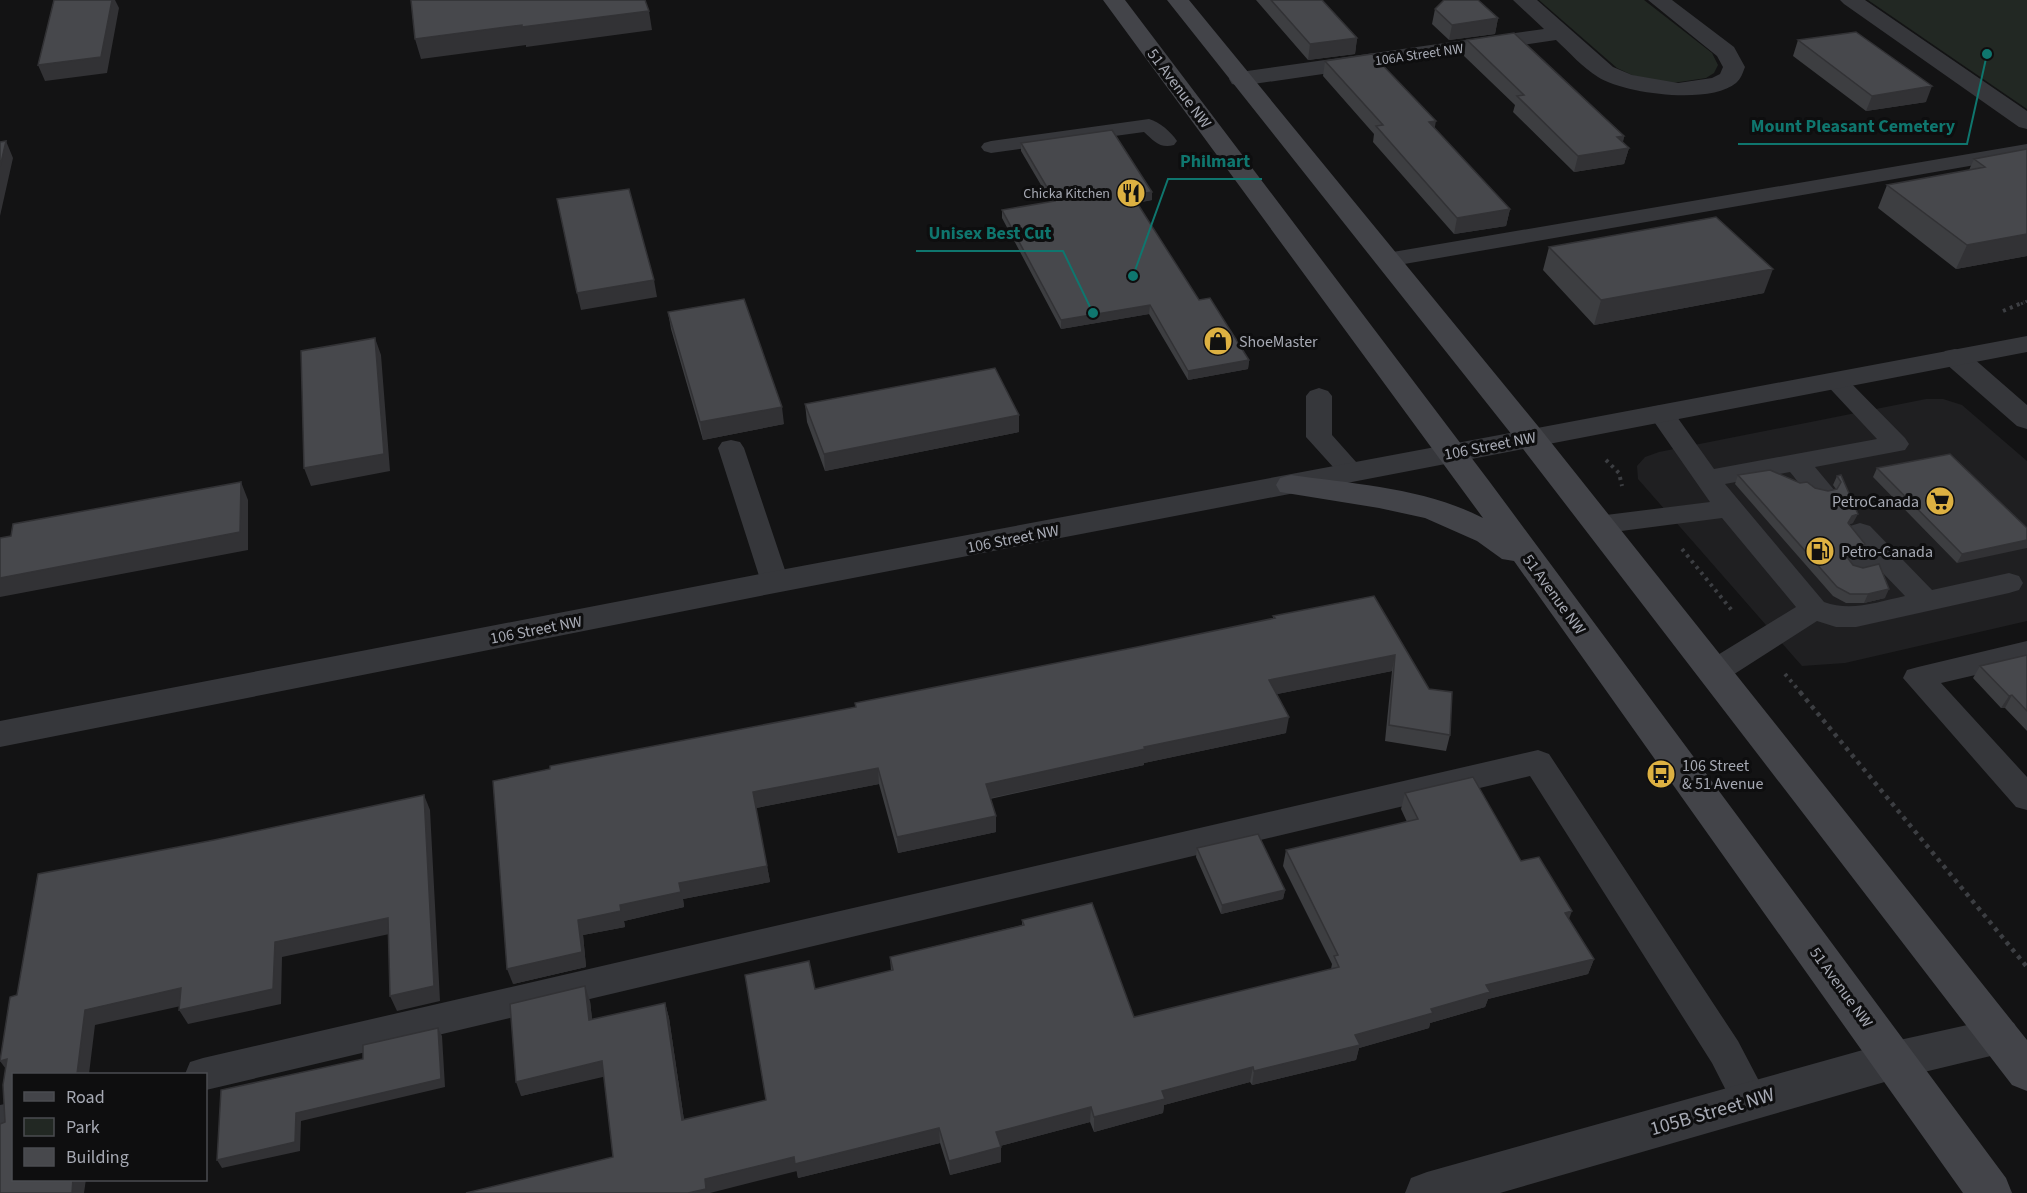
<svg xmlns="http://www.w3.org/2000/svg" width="2027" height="1193" viewBox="0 0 2027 1193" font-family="'Source Sans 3',sans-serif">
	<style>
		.built { fill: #1f1f21 }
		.green { fill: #222823 }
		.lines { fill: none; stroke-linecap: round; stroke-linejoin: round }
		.path-far2 { stroke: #3c3e42; stroke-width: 3; stroke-dasharray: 2 3; stroke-linecap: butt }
		.path-far1 { stroke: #3c3e42; stroke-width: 4; stroke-dasharray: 3 4.5; stroke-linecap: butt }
		.path { stroke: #3c3e42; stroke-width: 4.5; stroke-dasharray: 4 5; stroke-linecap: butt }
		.service { fill: #36373b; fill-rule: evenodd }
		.minor { fill: #36373b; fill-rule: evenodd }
		.tertiary { fill: #36373b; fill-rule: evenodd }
		.secondary { fill: #434449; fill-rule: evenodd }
		.wall { fill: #3d3e41 }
		.shaded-wall { fill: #323235 }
		.building { fill: #47484c; stroke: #323235; stroke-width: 1.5 }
		.labels { text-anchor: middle; stroke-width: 6; stroke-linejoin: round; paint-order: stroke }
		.far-street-label { font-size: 14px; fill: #a6a9b3; stroke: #0e0e0f }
		.far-poi-label { font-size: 14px; fill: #a6a9b3; stroke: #0e0e0f; text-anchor: end }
		.street-label { font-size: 16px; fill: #a6a9b3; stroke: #0e0e0f }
		.poi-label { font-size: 16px; fill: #a6a9b3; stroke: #0e0e0f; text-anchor: start }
		.near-street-label { font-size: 20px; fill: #a6a9b3; stroke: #0e0e0f }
		.leader { fill: none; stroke: #0f766e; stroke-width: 2 }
		.callout-dot { fill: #0f766e; stroke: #0e0e0f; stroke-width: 2 }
		.callout-label { font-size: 18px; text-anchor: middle; font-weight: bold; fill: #0f766e; stroke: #0e0e0f; stroke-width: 6; stroke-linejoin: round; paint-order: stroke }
	</style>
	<rect width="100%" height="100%" fill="#131314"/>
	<path class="built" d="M 1926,399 L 1943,399 L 1962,405 L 2027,461 L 2027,621 L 1845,663 L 1802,666 L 1638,479 L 1637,466 L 1645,457 L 1659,452 Z"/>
	<path class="green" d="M 1539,0 L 1644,0 L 1712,53 L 1718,65 L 1714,73 L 1706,78 L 1673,83 L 1634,76 L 1617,68 Z
		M 1868,0 L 2027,0 L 2027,109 Z"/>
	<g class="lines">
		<path class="path-far2" d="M 2021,304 L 2027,301"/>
		<path class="path-far1" d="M 2003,311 L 2024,302
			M 1606,460 L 1619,473 L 1622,486
			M 1682,549 L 1734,613
			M 1785,674 L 1801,693"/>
		<path class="path" d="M 1800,692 L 2027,967"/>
		<path class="service" d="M 1149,119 C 1160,122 1171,132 1177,141 L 1174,145 C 1160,149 1154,141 1144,132 L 991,153 L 984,151 L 981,147 L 984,143 L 991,141 Z
			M 2027,144 L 2027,156 L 1387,267 L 1379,265 L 1376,260 L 1379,255 L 1387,253 Z
			M 1834,373 L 1843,375 L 1905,438 L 1909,444 L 1905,450 L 1815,467 L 1835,491 L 1831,497 C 1811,503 1802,486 1790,472 L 1725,484 L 1824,602 C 1851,612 1877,602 1905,596 L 1880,570 L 1859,575 L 1849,572 L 1845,565 L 1849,558 L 1865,554 L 1846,532 L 1850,526 L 1860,523 L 1870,526 L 1932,590 L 2009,573 L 2019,576 L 2023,583 L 2019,590 L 2009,593 L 1856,627 L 1836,627 L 1817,621 L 1725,680 L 1714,683 L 1703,680 L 1699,672 L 1703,664 L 1796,607 L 1722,518 L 1598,534 L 1588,531 L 1584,525 L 1588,519 L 1598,516 L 1710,502 L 1648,413 L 1652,407 L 1661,405 L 1670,407 L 1714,469 L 1877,439 L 1822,380 L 1825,375 Z
			M 1319,388 L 1328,391 L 1332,396 L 1332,435 L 1365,472 L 1361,478 L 1352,480 L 1343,478 L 1306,437 L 1306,396 L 1310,391 Z
			M 731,440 L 740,442 L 744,448 L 789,582 L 785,589 L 775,592 L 765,589 L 761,582 L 718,448 L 722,442 Z
			M 2027,641 L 2027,663 L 1941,683 L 2027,777 L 2027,810 L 2016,807 L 1903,678 L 1907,670 L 1918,667 Z
			M 1538,750 L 1549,754 L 1738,1041 L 1769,1100 L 1763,1112 L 1750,1117 L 1737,1112 L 1712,1063 L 1530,776 L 206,1090 L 206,1074 L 185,1074 L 190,1062 L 203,1058 Z
			M 14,1102 L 14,1136 L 0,1139 L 0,1105 Z"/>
		<path class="minor" d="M 1513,0 L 1537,0 L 1613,67 L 1632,75 L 1678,83 L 1712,78 L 1720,74 L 1723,67 L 1717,56 L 1648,0 L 1672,0 L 1734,47 L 1745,67 C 1743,72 1741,79 1736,83 C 1710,105 1625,94 1598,77 C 1583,68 1569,52 1556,40 L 1240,86 L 1232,84 L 1229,79 L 1232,74 L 1240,72 L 1544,29 Z
			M 1840,0 L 1865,0 L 2027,111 L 2027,129 L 2019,127 L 1844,4 Z
			M 1955,349 L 1965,351 L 2027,405 L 2027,429 L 2017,426 L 1945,363 L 1941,357 L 1945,351 Z
			M 1999,1018 L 2014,1023 L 2020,1036 L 2014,1049 L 1999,1054 L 1895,1079 L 1500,1193 L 1405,1193 L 1411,1178 L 1427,1172 L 1895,1041 Z"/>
		<path class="tertiary" d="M 2027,336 L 2027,352 L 775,593 L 0,747 L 0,721 L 775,571 Z"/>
		<path class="secondary" d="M 1103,0 L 1125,0 L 1489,481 L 2006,1178 L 2012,1193 L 1963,1193 L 1514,561 L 1502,559 L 1477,541 L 1425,518 L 1379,508 L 1280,492 L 1276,485 L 1280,478 L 1291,475 C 1355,484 1425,488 1483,518 Z
			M 1167,0 L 1189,0 L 1542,431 L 2027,1040 L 2027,1091 L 2012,1085 L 1520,445 Z"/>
	</g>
	<path class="wall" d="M 1256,0 L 1322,0 L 1357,38 L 1355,54 L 1308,60 Z
		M 1435,9 L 1498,18 L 1495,34 L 1449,40 L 1432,24 Z
		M 1467,40 L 1624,136 L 1623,142 L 1629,148 L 1624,164 L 1574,172 L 1513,112 L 1515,105 L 1464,56 Z
		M 1798,40 L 1926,102 L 1866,111 L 1793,56 Z
		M 1325,61 L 1435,129 L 1510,209 L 1506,226 L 1454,234 L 1373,142 L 1374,134 L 1323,76 Z
		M 1021,143 L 1152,192 L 1152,200 L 1137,203 L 1199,300 L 1249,360 L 1248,369 L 1188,380 L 1149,314 L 1061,329 L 1002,218 L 1002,210 L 1051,202 L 1021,151 Z
		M 2027,149 L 2027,256 L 1956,269 L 1878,208 L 1887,185 L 1969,170 L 1974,159 Z
		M 1549,247 L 1764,293 L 1594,325 L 1543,270 Z
		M 668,312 L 784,424 L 703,440 L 671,329 Z
		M 805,404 L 1019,415 L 1019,432 L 825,471 L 807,422 Z
		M 1877,468 L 2027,528 L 1957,563 L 1873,477 Z
		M 1738,475 L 1800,483 L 1828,491 L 1836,489 L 1833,485 L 1837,476 L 1841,475 L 1853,523 L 1849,524 L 1861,553 L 1848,556 L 1848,557 L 1853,565 L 1885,598 L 1864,603 L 1846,603 L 1833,596 L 1735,484 Z
		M 1374,596 L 1450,735 L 1446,751 L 1385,741 L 1392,671 L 1277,694 L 1286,733 L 1144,763 L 1144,765 L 990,799 L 996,832 L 898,853 L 879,784 L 756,808 L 770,882 L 683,899 L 684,907 L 624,921 L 625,927 L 583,935 L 586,967 L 513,984 L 856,707 L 855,703 L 1137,647 L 1273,619 L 1273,616 Z
		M 2027,655 L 2027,731 L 2005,708 L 2001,708 L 1973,678 L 1980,666 Z
		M 1405,793 L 1521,861 L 1569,919 L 1594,959 L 1588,974 L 1488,999 L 1485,1007 L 1430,1023 L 1429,1028 L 1359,1048 L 1356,1060 L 1252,1085 L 1250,1082 L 1164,1105 L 1163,1113 L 1094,1132 L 1090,1122 L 1000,1146 L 1001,1162 L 950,1175 L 940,1143 L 798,1178 L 797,1171 L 613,1157 L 604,1076 L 521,1096 L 590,1001 L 592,1020 L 665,1003 L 669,1018 L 684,1120 L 766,1100 L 815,989 L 891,971 L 890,957 L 1022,925 L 1022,920 L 1134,1017 L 1331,969 L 1332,964 L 1283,866 L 1286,850 L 1407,822 L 1401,809 Z
		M 1197,848 L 1285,890 L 1283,899 L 1221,914 L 1196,857 Z"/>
	<path class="shaded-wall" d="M 112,0 L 115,0 L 119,8 L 107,73 L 45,81 L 38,65 Z
		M 649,11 L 652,30 L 526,47 L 526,45 L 421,59 L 415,39 L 522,25 Z
		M 1498,18 L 1495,34 L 1449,40 L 1452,25 Z
		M 1357,38 L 1355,54 L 1308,60 L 1310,44 Z
		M 1932,86 L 1926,102 L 1866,111 L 1872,96 Z
		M 1436,121 L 1433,137 L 1429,122 Z
		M 1624,136 L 1621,149 L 1629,148 L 1624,164 L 1574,172 L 1578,156 L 1617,137 Z
		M 6,141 L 13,158 L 0,216 L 0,167 Z
		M 1152,192 L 1152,200 L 1131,203 L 1132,195 Z
		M 1510,209 L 1506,226 L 1454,234 L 1457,218 Z
		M 2027,234 L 2027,256 L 1956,269 L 1967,245 Z
		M 1773,269 L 1764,293 L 1594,325 L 1601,300 Z
		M 654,280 L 657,297 L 581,310 L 577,293 Z
		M 1150,305 L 1149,314 L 1061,329 L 1061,320 Z
		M 375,338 L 381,355 L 390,471 L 311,486 L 304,468 Z
		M 1249,360 L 1248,369 L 1188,380 L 1188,371 Z
		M 782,407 L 784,424 L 703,440 L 700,422 Z
		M 1019,415 L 1019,432 L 825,471 L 824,454 Z
		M 241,482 L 248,500 L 248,550 L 0,597 L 0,578 Z
		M 1858,514 L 1853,523 L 1848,525 L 1848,523 L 1852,516 Z
		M 2027,540 L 2027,548 L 1957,563 L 1962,554 Z
		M 1865,544 L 1861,553 L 1848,556 L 1843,566 L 1853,547 Z
		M 1889,589 L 1885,598 L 1864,603 L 1868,594 Z
		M 1395,655 L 1392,671 L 1267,696 L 1269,680 Z
		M 2012,695 L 2005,708 L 2001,708 L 2009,696 Z
		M 1289,717 L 1286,733 L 1144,763 L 1144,765 L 986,799 L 986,784 L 1144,747 Z
		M 878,768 L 879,784 L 756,808 L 753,792 Z
		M 424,795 L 430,810 L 440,1001 L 397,1011 L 390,996 Z
		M 996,816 L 996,832 L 898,853 L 897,837 Z
		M 767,866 L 770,882 L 683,899 L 684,907 L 624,921 L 625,927 L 583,935 L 586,967 L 513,984 L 507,969 L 578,920 L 620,905 L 679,883 Z
		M 1285,890 L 1283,899 L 1221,914 L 1222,905 Z
		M 1572,911 L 1566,927 L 1565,913 Z
		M 388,918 L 394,933 L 282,957 L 281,1004 L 188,1024 L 179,1010 L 275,942 Z
		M 1594,959 L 1588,974 L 1488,999 L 1485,1007 L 1430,1023 L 1429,1028 L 1359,1048 L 1356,1060 L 1252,1085 L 1254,1071 L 1431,1009 L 1486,985 Z
		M 585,986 L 590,1001 L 594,1035 L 589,1020 Z
		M 181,988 L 190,1004 L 95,1025 L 89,1074 L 77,1074 L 85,1010 Z
		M 665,1003 L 669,1018 L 686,1134 L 682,1120 Z
		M 438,1028 L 442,1036 L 445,1087 L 301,1121 L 300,1151 L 222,1168 L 217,1160 Z
		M 7,1059 L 11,1076 L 0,1061 Z
		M 602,1061 L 607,1076 L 521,1096 L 516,1082 Z
		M 1253,1067 L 1250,1082 L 1164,1105 L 1163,1113 L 1094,1132 L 1094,1117 L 1162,1091 Z
		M 1091,1107 L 1090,1122 L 996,1147 L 996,1132 Z
		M 939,1128 L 940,1143 L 798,1178 L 795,1164 Z
		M 1001,1147 L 1001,1162 L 950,1175 L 949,1161 Z
		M 794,1157 L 797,1171 L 710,1193 L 688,1193 L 705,1179 Z
		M 73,1179 L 86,1179 L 84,1193 L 72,1193 Z"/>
	<path class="building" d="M 54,0 L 112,0 L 101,57 L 38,65 Z
		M 411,0 L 645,0 L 649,11 L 522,27 L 522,25 L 415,39 Z
		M 1271,0 L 1322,0 L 1357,38 L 1310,44 Z
		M 1444,0 L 1478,0 L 1498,18 L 1452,25 L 1435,9 Z
		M 1856,32 L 1932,86 L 1872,96 L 1798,40 Z
		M 1514,33 L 1624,136 L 1617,137 L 1629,148 L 1578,156 L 1517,96 L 1524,95 L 1467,40 Z
		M 1372,54 L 1436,121 L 1429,122 L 1510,209 L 1457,218 L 1376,126 L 1383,125 L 1325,61 Z
		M 1112,130 L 1152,192 L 1132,195 L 1199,300 L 1210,298 L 1249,360 L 1188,371 L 1150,305 L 1061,320 L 1002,210 L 1055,201 L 1021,143 Z
		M 6,141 L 0,167 L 0,142 Z
		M 2027,149 L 2027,234 L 1967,245 L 1887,185 L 1985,167 L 1974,159 Z
		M 629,189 L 654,280 L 577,293 L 557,199 Z
		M 1716,217 L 1773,269 L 1601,300 L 1549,247 Z
		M 744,299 L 782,407 L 700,422 L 668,312 Z
		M 375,338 L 384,454 L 304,468 L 301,351 Z
		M 995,368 L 1019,415 L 824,454 L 805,404 Z
		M 1950,454 L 2027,528 L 2027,540 L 1962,554 L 1877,468 Z
		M 1770,470 L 1800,483 L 1807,482 L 1815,488 L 1828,491 L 1837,489 L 1841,482 L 1837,476 L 1841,475 L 1858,514 L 1852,516 L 1848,523 L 1865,544 L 1853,547 L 1847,557 L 1853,565 L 1863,568 L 1879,564 L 1889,589 L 1868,594 L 1850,594 L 1837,587 L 1738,475 Z
		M 241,482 L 240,532 L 0,578 L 0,538 L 11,536 L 13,524 Z
		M 1374,596 L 1429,689 L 1452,692 L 1450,735 L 1389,725 L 1395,655 L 1269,680 L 1289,717 L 1144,747 L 1145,749 L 986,784 L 996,816 L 897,837 L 878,768 L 753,792 L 767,866 L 679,883 L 681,892 L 620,905 L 621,911 L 578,920 L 582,952 L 507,969 L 493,781 L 550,769 L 550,766 L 856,707 L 855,703 L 1137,647 L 1275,618 L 1273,616 Z
		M 2027,655 L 2027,711 L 2012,695 L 2009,696 L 1980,666 Z
		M 1473,777 L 1521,861 L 1539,857 L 1572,911 L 1565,913 L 1594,959 L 1486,985 L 1490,992 L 1431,1009 L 1433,1013 L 1355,1035 L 1360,1045 L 1254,1071 L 1253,1067 L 1162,1091 L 1165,1099 L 1094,1117 L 1091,1107 L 996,1132 L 1001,1147 L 949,1161 L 939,1128 L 795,1164 L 794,1157 L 705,1179 L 706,1189 L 688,1193 L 466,1193 L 613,1157 L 602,1061 L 516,1082 L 510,1004 L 585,986 L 589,1020 L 665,1003 L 682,1120 L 766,1100 L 745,975 L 809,961 L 815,989 L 893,970 L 890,957 L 1024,925 L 1022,920 L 1092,903 L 1134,1017 L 1339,967 L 1334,956 L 1338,955 L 1286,850 L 1418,819 L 1405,793 Z
		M 424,795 L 434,986 L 390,996 L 388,918 L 275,942 L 273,989 L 179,1010 L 181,988 L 85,1010 L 77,1074 L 14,1074 L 14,1179 L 73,1179 L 72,1193 L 0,1193 L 0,1124 L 5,1122 L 3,1085 L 7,1059 L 0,1061 L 10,997 L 17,995 L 38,874 L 214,840 Z
		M 1258,834 L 1285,890 L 1222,905 L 1197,848 Z
		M 438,1028 L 441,1079 L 296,1113 L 295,1142 L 217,1160 L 221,1090 L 363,1059 L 363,1045 Z"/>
	<defs>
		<g id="restaurant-disc" transform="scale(1.5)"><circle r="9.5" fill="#ddb142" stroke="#0e0e0f"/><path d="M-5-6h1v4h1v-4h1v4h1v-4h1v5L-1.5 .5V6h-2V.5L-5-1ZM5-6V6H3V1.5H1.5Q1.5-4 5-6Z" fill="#111"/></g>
		<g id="shop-disc" transform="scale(1.5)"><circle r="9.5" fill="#ddb142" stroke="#0e0e0f"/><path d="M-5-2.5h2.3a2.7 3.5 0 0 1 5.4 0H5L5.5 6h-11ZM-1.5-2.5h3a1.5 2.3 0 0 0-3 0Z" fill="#111"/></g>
		<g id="supermarket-disc" transform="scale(1.5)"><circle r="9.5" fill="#ddb142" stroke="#0e0e0f"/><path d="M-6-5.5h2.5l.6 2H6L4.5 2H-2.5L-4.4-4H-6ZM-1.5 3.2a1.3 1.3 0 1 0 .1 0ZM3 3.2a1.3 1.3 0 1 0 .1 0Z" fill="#111"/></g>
		<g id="fuel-disc" transform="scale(1.5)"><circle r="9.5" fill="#ddb142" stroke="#0e0e0f"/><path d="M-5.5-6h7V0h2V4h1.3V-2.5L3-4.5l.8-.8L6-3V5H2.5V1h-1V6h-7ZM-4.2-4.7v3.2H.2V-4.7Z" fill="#111"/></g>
		<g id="bus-disc" transform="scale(1.5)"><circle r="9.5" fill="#ddb142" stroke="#0e0e0f"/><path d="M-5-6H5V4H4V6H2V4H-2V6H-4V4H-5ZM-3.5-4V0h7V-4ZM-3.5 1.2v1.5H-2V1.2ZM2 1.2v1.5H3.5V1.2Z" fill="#111"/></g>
	</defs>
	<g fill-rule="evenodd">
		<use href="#restaurant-disc" x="1131" y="193"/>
		<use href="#shop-disc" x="1218" y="341"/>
		<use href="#supermarket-disc" x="1940" y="501"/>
		<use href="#fuel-disc" x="1820" y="551"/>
		<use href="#bus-disc" x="1661" y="774"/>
	</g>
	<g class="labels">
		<g class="far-street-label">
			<text transform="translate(1419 54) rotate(-8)" y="5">106A Street NW</text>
		</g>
		<g class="far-poi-label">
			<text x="1110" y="198">Chicka Kitchen</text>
		</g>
		<g class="street-label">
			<text transform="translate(1180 88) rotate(53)" y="6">51 Avenue NW</text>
			<text transform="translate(1490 445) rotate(-11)" y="6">106 Street NW</text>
			<text transform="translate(1013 538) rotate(-11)" y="6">106 Street NW</text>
			<text transform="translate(1555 594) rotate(54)" y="6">51 Avenue NW</text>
			<text transform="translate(536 629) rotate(-11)" y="6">106 Street NW</text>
			<text transform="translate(1842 987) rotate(54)" y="6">51 Avenue NW</text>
		</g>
		<g class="poi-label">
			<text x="1239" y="347">ShoeMaster</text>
			<text x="1919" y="507" text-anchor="end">PetroCanada</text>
			<text x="1841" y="557">Petro-Canada</text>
			<text x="1682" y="771">106 Street<tspan x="1682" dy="18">&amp; 51 Avenue</tspan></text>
		</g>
		<g class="near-street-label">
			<text transform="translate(1712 1111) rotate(-16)" y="7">105B Street NW</text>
		</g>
	</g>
	<path class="leader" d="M1987 54L1967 144H1738M1133 276L1168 179H1262M1093 313L1063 251H916"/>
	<g class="callout-dot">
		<circle cx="1987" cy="54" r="6"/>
		<circle cx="1133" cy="276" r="6"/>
		<circle cx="1093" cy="313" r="6"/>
	</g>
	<g class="callout-label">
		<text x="1853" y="132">Mount Pleasant Cemetery</text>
		<text x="1215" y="167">Philmart</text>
		<text x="990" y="239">Unisex Best Cut</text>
	</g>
	<rect x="12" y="1073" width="195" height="108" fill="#0e0e0f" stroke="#4b4c51" stroke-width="1.5"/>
	<rect x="24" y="1092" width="30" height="9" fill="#434449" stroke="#4b4c51" stroke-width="1.5"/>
	<text x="66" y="1103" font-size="18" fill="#a6a9b3">Road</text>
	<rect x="24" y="1118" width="30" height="18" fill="#222823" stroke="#4b4c51" stroke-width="1.5"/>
	<text x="66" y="1133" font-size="18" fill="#a6a9b3">Park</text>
	<rect x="24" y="1148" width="30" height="18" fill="#47484c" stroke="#4b4c51" stroke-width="1.5"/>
	<text x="66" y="1163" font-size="18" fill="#a6a9b3">Building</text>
</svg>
